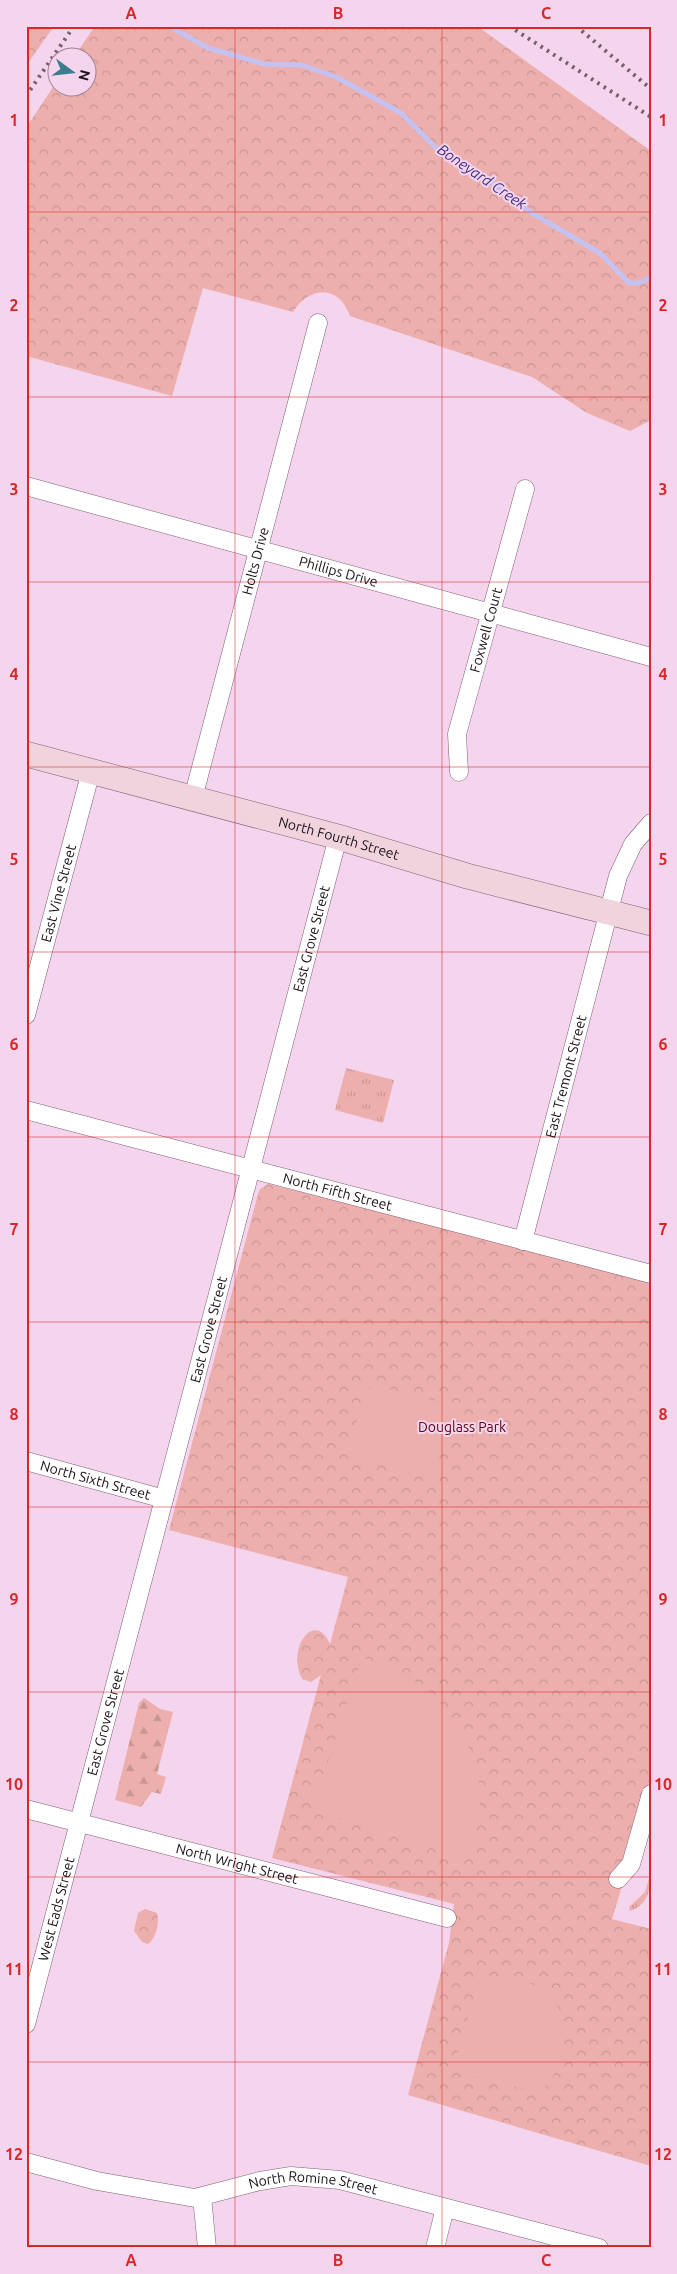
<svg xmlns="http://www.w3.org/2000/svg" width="677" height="2274" viewBox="0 0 677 2274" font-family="Ubuntu,sans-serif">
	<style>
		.grass { fill: url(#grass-tufts) }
		.forest { fill: url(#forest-firs) }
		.park { fill: url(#park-crowns) }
		.pitch { fill: #ecafad }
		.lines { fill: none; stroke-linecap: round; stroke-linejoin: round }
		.stream { stroke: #c5c2f2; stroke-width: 5 }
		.street-casing { stroke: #7d6177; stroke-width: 19 }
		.secondary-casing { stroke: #7d6177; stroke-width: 26 }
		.street { stroke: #fff; stroke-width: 18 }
		.secondary { stroke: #f1d3de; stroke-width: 25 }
		.rail { stroke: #735f6f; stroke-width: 4; stroke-dasharray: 2.5 5; stroke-linecap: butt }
		.grid { fill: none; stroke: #d62828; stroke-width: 1; stroke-opacity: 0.55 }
		.labels { text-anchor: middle; stroke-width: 4; stroke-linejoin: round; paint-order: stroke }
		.street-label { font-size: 14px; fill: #1b1019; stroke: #f5d4ed }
		.park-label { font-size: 14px; fill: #590612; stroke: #f5d4ed }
		.water-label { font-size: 15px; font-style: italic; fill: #422f88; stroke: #f5d4ed }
		.neatline { fill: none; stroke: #d62828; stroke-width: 2 }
		.grid-label { font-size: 16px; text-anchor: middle; font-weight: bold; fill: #d62828 }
	</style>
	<defs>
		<pattern id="grass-tufts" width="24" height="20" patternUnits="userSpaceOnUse" patternTransform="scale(1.25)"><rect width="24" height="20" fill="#ecafad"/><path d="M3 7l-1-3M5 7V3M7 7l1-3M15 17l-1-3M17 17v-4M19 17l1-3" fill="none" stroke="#ca9694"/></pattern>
		<pattern id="forest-firs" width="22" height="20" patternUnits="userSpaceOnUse" patternTransform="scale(1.25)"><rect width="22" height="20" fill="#ecafad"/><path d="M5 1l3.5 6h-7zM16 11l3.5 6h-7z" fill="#ca9694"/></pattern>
		<pattern id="park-crowns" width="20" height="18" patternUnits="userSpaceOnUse" patternTransform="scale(1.25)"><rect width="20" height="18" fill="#ecafad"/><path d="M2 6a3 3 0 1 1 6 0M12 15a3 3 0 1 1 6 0" fill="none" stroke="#ca9694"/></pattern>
	</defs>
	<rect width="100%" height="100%" fill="#f5d4ed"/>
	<path class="grass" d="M 346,1068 L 394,1080 L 383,1123 L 335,1110 Z
		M 651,1872 C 651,1889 648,1905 630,1911 L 629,1907 L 645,1892 Z"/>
	<path class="forest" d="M 144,1698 L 160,1709 L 173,1712 L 157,1774 L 166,1777 L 161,1794 L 152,1792 L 141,1807 L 115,1800 L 139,1703 Z"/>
	<path class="park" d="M 26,26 L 54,26 L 26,66 Z
		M 95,26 L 477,26 L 651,151 L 651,420 L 630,431 L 587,413 L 532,377 L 350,316 C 339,284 309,286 293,312 L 203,288 L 172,396 L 26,356 L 26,128 L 57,81 L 58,88 L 88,88 L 88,58 L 74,57 Z
		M 268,1184 L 651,1279 L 651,1791 L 612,1919 L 651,1929 L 651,2166 L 408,2095 L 449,1943 L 454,1904 L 272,1858 L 321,1675 L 311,1682 L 302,1679 C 286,1648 315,1609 330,1644 L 348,1577 L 169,1530 L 258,1194 L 260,1189 Z
		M 145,1909 L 157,1913 C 160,1922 156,1938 148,1944 L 142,1942 L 134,1931 L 138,1913 Z"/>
	<path class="pitch" d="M 373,1385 L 444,1403 L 444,1405 L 451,1407 L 434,1477 L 355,1459 L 355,1457 L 349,1455 L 365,1386 L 372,1388 Z
		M 362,1658 C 454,1680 504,1772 468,1860 L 337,1817 L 323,1816 L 312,1798 L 321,1783 Z
		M 507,1977 C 522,1981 542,1985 552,1998 C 568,2018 565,2070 545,2086 C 542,2088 538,2090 534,2091 L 466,2074 L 457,2057 L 477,1984 Z"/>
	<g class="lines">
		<path class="stream" d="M 169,26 L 208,48 L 264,64 L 301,65 L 336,77 L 401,113 L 441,153 L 492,183 L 532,213 L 601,254 L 629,283 L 638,283 L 651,278"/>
		<g class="street-casing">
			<g id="street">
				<path id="s1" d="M 26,486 L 651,657"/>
				<path id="s2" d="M 459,772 L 457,734 L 525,489"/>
				<path id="s3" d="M 193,798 L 318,323"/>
				<path id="s4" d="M 26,1015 L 91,771"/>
				<path id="s5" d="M 26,1110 L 651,1274"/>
				<path id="s6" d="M 523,1241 L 618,876 L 633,844 L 651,823"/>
				<path id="s7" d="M 26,1461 L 164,1499"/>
				<path id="s8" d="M 26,1809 L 447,1918"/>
				<path d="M 618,1879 L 631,1864 L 651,1794"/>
				<path id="s9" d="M 26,2024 L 338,837"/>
				<path id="s10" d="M 26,2162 L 97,2181 L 195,2198 L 260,2181 L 291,2176 L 340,2180 L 599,2248"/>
				<path d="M 202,2197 L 207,2248"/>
				<path d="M 435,2248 L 445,2208"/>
			</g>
		</g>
		<g class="secondary-casing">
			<g id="secondary">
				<path id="s11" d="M 26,754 L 338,837 L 467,876 L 651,923"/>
			</g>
		</g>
		<use href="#street" class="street"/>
		<use href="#secondary" class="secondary"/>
		<path class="rail" d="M 509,26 L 651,117
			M 576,26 L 651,89
			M 26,96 L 74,26"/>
	</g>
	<path class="grid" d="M 235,26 L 235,2248M 442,26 L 442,2248M 26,212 L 651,212M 26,397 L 651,397M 26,582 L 651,582M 26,767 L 651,767M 26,952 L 651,952M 26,1137 L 651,1137M 26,1322 L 651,1322M 26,1507 L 651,1507M 26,1692 L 651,1692M 26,1877 L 651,1877M 26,2062 L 651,2062"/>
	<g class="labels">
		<g class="street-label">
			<text dy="5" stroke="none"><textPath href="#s3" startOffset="245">Holts Drive</textPath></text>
			<text dy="5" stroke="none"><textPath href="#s1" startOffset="324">Phillips Drive</textPath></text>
			<text dy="5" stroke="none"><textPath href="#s2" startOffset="146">Foxwell Court</textPath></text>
			<text dy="5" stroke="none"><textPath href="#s11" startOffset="324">North Fourth Street</textPath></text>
			<text dy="5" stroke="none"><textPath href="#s4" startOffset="126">East Vine Street</textPath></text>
			<text dy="5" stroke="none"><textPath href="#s9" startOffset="1122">East Grove Street</textPath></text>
			<text dy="5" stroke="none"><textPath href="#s6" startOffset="170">East Tremont Street</textPath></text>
			<text dy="5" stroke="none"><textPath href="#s5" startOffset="322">North Fifth Street</textPath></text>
			<text dy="5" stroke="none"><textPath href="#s9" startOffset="718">East Grove Street</textPath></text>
			<text dy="5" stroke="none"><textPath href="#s7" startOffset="72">North Sixth Street</textPath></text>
			<text dy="5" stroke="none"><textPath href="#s9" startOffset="312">East Grove Street</textPath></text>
			<text dy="5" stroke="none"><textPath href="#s8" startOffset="218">North Wright Street</textPath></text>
			<text dy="5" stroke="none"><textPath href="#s9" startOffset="119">West Eads Street</textPath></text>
			<text dy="5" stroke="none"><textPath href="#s10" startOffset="294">North Romine Street</textPath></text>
		</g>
		<g class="park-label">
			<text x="462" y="1432">Douglass Park</text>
		</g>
		<g class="water-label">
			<text transform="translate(482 177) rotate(34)" y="5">Boneyard Creek</text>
		</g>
	</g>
	<rect width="677" height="2274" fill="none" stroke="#f5d4ed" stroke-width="55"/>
	<g transform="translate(72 72) rotate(105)"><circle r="24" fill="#f5d4ed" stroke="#9e8698"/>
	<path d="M0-4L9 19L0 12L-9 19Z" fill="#3b7d8f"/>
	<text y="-8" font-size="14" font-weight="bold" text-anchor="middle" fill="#1b1019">N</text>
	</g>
	<rect x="28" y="28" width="622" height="2218" class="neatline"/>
	<g class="grid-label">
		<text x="131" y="19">A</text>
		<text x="338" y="19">B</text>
		<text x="546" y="19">C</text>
		<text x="14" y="126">1</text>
		<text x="663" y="126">1</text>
		<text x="14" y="311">2</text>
		<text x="663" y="311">2</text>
		<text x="14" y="495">3</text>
		<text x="663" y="495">3</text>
		<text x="14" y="680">4</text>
		<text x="663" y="680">4</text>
		<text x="14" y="865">5</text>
		<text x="663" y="865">5</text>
		<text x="14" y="1050">6</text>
		<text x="663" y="1050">6</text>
		<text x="14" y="1235">7</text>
		<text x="663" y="1235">7</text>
		<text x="14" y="1420">8</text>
		<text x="663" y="1420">8</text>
		<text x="14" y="1605">9</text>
		<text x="663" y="1605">9</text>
		<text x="14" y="1790">10</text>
		<text x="663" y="1790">10</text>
		<text x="14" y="1975">11</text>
		<text x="663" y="1975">11</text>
		<text x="14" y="2160">12</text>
		<text x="663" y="2160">12</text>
		<text x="131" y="2266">A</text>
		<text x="338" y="2266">B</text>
		<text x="546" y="2266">C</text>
	</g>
</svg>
